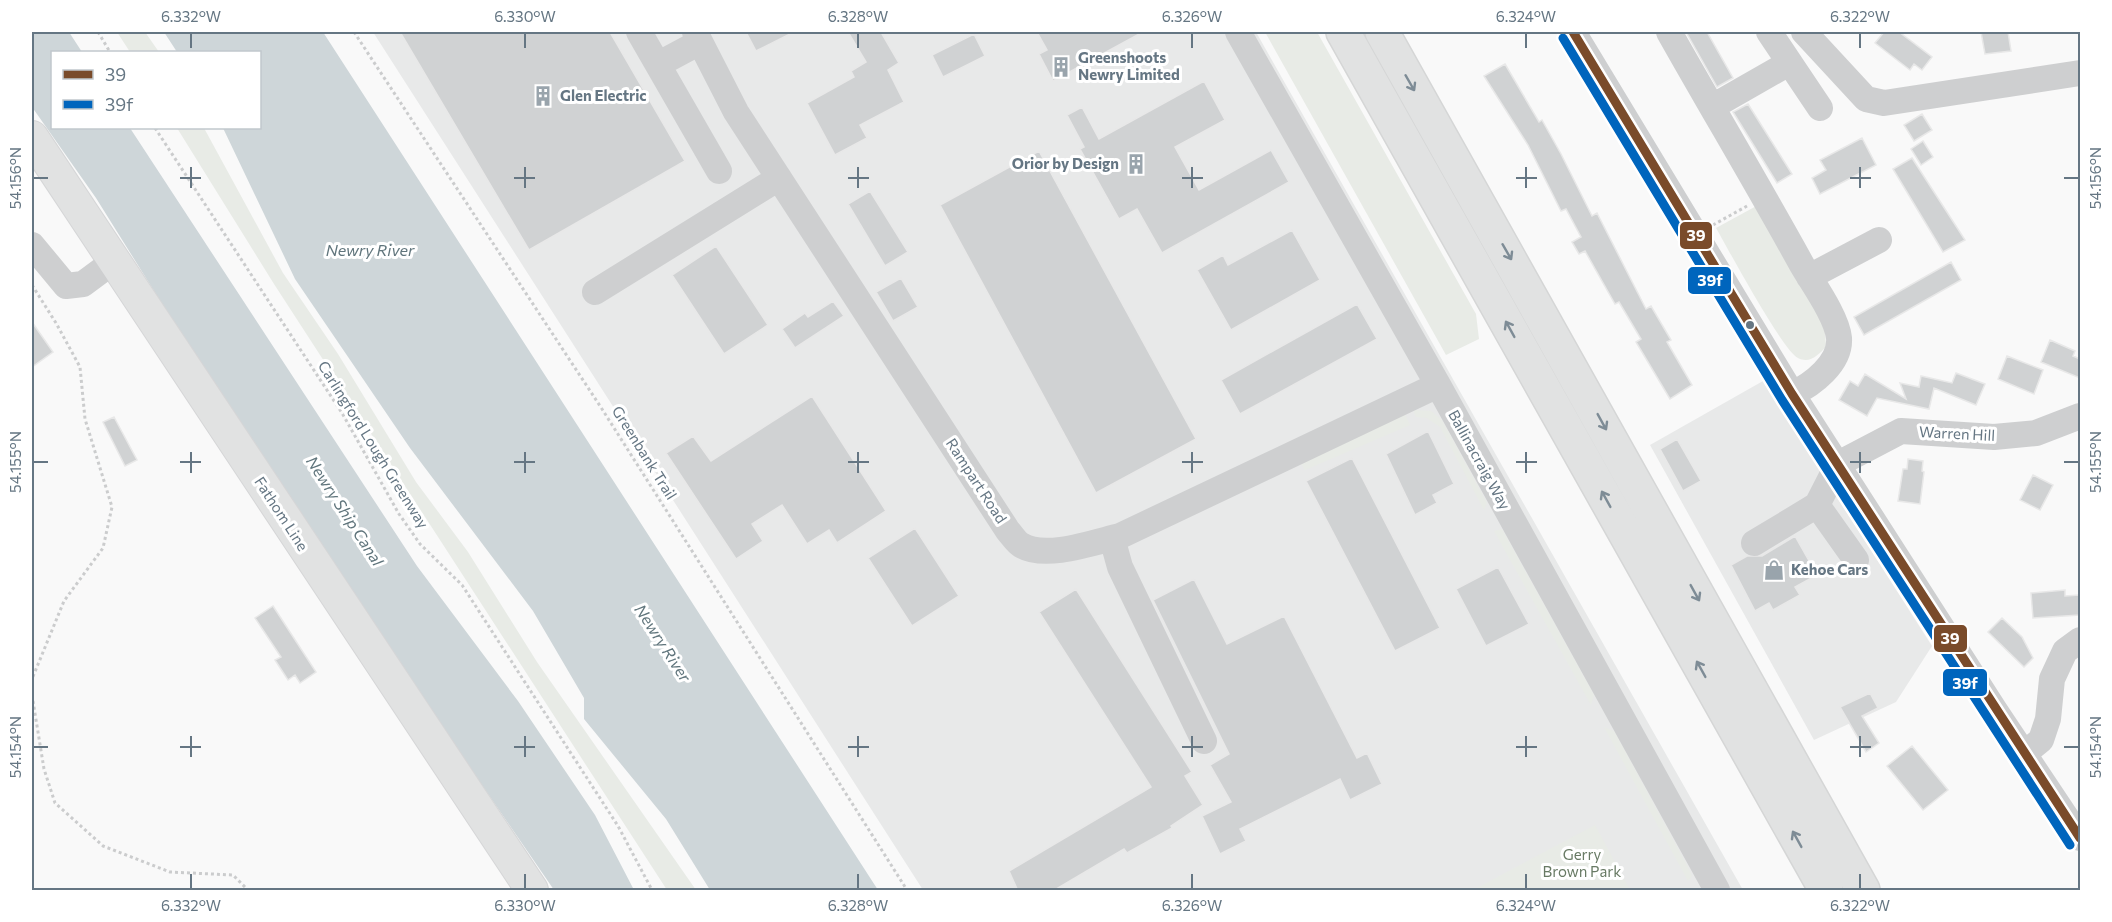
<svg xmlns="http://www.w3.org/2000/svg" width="2112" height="922" viewBox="0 0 2112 922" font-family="Commissioner,sans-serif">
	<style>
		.built { fill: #e8e9e9 }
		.green { fill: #e8ebe6 }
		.water { fill: #ced6d9 }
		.building { fill: #d0d2d3; stroke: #e8e8e8; stroke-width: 1.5 }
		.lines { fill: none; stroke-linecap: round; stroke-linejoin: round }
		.major-casing { stroke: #d5d6d7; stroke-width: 34 }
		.highway-casing { stroke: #d5d6d6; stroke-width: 36 }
		.path { stroke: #cbcccd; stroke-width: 3; stroke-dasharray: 3 3; stroke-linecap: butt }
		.minor { stroke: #cecfd0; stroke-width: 26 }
		.major { stroke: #e1e2e2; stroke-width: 32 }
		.highway { stroke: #e1e2e2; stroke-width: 33 }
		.bus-1-casing { stroke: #fff; stroke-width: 14 }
		.bus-2-casing { stroke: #fff; stroke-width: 14 }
		.bus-1 { stroke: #7a4b2a; stroke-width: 9 }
		.bus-2 { stroke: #0065bd; stroke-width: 9 }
		.oneway { stroke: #7e8c96 }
		.ticks { fill: none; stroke: #657683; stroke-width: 2 }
		.bus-dot { fill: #657683; stroke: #fff; stroke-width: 2 }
		.labels { text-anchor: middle; stroke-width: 6; stroke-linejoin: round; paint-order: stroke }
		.poi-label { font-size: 15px; font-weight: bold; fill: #657683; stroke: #fff; text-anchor: start }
		.street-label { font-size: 15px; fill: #657683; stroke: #fff }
		.park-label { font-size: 15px; fill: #687a64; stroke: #fff }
		.water-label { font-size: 16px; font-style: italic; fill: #60757c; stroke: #fff }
		.line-badge { stroke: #fff; stroke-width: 2 }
		.badge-label { font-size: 16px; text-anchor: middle; font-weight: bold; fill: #fff }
		.neatline { fill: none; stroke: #657683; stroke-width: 2 }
		.ticks-label { font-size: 15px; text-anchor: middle; fill: #657683 }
	</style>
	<rect width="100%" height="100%" fill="#f9f9f9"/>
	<path class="built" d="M 373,32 L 1256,32 L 1743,890 L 923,890 Z
		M 1763,381 L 1932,646 L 1896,702 L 1814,740 L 1650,445 Z"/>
	<path class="green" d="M 117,32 L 145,32 L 159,52 L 130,52 Z
		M 1265,32 L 1317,32 L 1476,314 L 1479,339 L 1446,355 Z
		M 1560,41 L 1568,41 L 1592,81 L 1586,86 Z
		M 177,128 L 204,128 L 283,273 L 338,354 L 416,482 L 468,552 L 537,662 L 696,890 L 667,890 L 274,284 Z
		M 1629,144 L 1664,202 L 1660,209 L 1621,146 Z
		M 1760,204 L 1825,328 L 1826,347 C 1818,355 1810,364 1798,358 C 1783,351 1728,249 1716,228 Z
		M 1680,237 L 1686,239 L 1719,293 L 1716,302 L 1682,247 Z
		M 1413,410 L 1431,411 L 1442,420 L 1487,503 L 1484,510 L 1440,427 L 1427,418 L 1416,417 Z
		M 1405,414 L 1410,425 L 1305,470 L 1300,462 Z
		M 1502,529 L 1594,695 L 1591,705 L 1494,531 Z
		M 1604,727 L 1614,731 L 1688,867 L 1692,876 L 1688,881 Z
		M 1595,825 L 1630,890 L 1473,890 Z"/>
	<path class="water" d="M 32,32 L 69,32 L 82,52 L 52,52 L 52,128 L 130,128 L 417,566 L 518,701 L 595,815 L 634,890 L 554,890 L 267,472 L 96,198 L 32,107 Z
		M 164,32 L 323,32 L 878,890 L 710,890 L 666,819 L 584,719 L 584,698 L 533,611 L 410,448 L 295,279 L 223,128 L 260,128 L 260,52 L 177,52 Z"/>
	<path class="building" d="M 400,32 L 610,32 L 685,161 L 529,250 Z
		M 746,32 L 794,32 L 756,51 Z
		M 848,32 L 881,32 L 899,63 L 888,70 L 904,102 L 860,125 L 867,138 L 835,155 L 807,103 L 854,77 L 851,71 L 866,62 Z
		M 1037,32 L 1143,32 L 1053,81 L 1039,54 L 1047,50 Z
		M 1686,32 L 1707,32 L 1733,78 L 1717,87 Z
		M 1884,32 L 1899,32 L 1932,57 L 1922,70 L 1914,64 L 1910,70 L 1875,43 Z
		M 1981,32 L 2008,32 L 2011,51 L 1985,54 Z
		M 974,34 L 985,56 L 943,77 L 932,55 Z
		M 1505,64 L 1539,122 L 1542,120 L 1561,154 L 1592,216 L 1597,213 L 1646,309 L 1651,306 L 1671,340 L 1667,342 L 1692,385 L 1670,399 L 1636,342 L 1641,339 L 1619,302 L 1615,304 L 1585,251 L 1579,254 L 1572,242 L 1581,237 L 1566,209 L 1561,211 L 1528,145 L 1484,76 Z
		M 1204,81 L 1225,120 L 1175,147 L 1199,190 L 1271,150 L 1289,182 L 1162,253 L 1137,209 L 1119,219 L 1080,149 L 1084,147 L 1067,115 L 1082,107 L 1099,139 Z
		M 1748,104 L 1792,174 L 1777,183 L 1733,112 Z
		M 1922,114 L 1932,130 L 1914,141 L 1904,125 Z
		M 1862,138 L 1876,165 L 1820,194 L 1812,178 L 1826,170 L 1820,160 Z
		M 1923,141 L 1933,157 L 1921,165 L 1911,149 Z
		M 1039,151 L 1196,439 L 1096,493 L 940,205 Z
		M 1912,158 L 1965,240 L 1943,252 L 1893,169 Z
		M 870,191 L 908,252 L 885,266 L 848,204 Z
		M 1292,230 L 1320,280 L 1231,330 L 1197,270 L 1223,255 L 1228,265 Z
		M 716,246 L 768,325 L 724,354 L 672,275 Z
		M 1951,262 L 1961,280 L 1864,335 L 1854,317 Z
		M 901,278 L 918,307 L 893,321 L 876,292 Z
		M 833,301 L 844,316 L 795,348 L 782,329 L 805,313 L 808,317 Z
		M 1357,304 L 1377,339 L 1240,414 L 1221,380 Z
		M 32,322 L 53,352 L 32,367 Z
		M 2050,340 L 2075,351 L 2073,356 L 2080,359 L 2080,378 L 2041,362 Z
		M 2007,356 L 2043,370 L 2034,394 L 1998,379 Z
		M 1956,373 L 1985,384 L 1976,405 L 1934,388 L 1929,409 L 1877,398 L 1867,416 L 1839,400 L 1850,381 L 1858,386 L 1865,374 L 1906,399 L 1900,383 L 1919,387 L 1921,376 L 1952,383 Z
		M 812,396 L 886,511 L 837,543 L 829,530 L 807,544 L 782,505 L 752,524 L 763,541 L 736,559 L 666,453 L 693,436 L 711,461 Z
		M 114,417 L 137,460 L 125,466 L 103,422 Z
		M 1428,431 L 1454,484 L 1433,495 L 1437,503 L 1415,515 L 1386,454 Z
		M 1677,439 L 1701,481 L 1683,491 L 1660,449 Z
		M 1352,458 L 1440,628 L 1395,651 L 1306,481 Z
		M 1908,459 L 1923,461 L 1922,471 L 1924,472 L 1920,504 L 1898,501 L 1903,469 L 1907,469 Z
		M 2033,475 L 2053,485 L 2040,510 L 2020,500 Z
		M 915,528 L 959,596 L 912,626 L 868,558 Z
		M 1795,536 L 1817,575 L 1795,587 L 1800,595 L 1773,610 L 1769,603 L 1755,611 L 1731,565 L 1747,556 L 1762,556 Z
		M 1498,567 L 1529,624 L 1486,646 L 1456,589 Z
		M 1194,579 L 1227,644 L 1284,616 L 1357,758 L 1367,753 L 1382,784 L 1350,800 L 1340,779 L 1240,829 L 1246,841 L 1220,854 L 1202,816 L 1231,802 L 1210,765 L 1229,754 L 1153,600 Z
		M 1076,589 L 1192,772 L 1185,776 L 1203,805 L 1171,826 L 1172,828 L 1127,853 L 1124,849 L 1053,891 L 1018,891 L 1009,871 L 1151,787 L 1039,612 Z
		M 2065,590 L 2065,596 L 2080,595 L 2080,615 L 2033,618 L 2031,593 Z
		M 273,606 L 316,672 L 300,683 L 295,675 L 288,680 L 275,660 L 281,657 L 255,618 Z
		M 2002,618 L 2022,637 L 2033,658 L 2024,667 L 1988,632 Z
		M 1870,693 L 1878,708 L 1862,716 L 1879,743 L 1866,752 L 1840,707 Z
		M 1912,746 L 1948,790 L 1923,810 L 1887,766 Z"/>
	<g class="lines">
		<g class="major-casing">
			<path id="major" d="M 32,137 L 532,890"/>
		</g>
		<g class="highway-casing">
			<path id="highway" d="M 1343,32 L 1826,890
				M 1382,32 L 1863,890"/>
		</g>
		<path class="path" d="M 98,32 L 110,52
			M 354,32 L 602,409 L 907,890
			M 155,128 L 342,413 L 399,514 L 420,544 L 462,585 L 618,826 L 652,890
			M 1713,225 L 1747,206
			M 32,285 L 56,323 L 80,367 L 85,419 L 112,507 L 103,548 L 64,601 L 32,679
			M 32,695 L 44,769 L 55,803 L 103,846 L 170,872 L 233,875 L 248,890"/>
		<path class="minor" d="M 639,32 L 719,171
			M 695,32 L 736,112 L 1008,531 C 1012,535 1016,542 1021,545 C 1045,560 1095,542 1120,536 L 1438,385
			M 1238,32 L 1438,385 L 1717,890
			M 1573,32 L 1792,394 L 1994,709 L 2080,838
			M 1669,32 C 1713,110 1759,187 1802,265 C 1813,284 1837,317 1839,338 C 1841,363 1812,385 1792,394
			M 1769,32 L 1820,108
			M 1804,32 L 1866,99 L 1884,103 L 2080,73
			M 659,64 L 700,42
			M 1712,107 L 1789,63
			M 32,245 L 66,286 L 83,284 L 114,261
			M 1809,277 L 1879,240
			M 595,292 L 779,178
			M 1817,505 L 1856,560
			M 1112,538 L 1120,567 L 1204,741
			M 1754,543 L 1817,505 L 1838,464 L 1901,431 L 1994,437 L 2036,433 L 2080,416
			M 2025,753 L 2041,740 L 2048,719 L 2052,679 L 2065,651 L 2080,640"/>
		<use href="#major" class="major"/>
		<use href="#highway" class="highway"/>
		<g class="bus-1-casing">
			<path id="bus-1" d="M 1573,32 L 1792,394 L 2080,838"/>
		</g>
		<g class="bus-2-casing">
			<path id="bus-2" d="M 1563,38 L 1782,400 L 2070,845"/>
		</g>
		<use href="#bus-1" class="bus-1"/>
		<use href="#bus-2" class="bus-2"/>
	</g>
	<defs><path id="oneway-shaft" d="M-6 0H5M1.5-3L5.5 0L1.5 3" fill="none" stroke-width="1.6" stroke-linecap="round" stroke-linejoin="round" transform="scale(1.5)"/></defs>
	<g class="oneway">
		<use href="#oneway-shaft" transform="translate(1410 83) rotate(60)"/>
		<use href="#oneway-shaft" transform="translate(1507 252) rotate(60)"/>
		<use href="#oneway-shaft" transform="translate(1510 329) rotate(-119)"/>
		<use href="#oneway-shaft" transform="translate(1602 422) rotate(61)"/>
		<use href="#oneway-shaft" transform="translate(1606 499) rotate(-119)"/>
		<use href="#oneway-shaft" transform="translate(1695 593) rotate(61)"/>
		<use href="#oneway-shaft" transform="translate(1701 669) rotate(-119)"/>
		<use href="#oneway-shaft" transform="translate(1797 839) rotate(-119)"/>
	</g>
	<path class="ticks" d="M 191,33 L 191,48M 525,33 L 525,48M 858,33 L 858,48M 1192,33 L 1192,48M 1526,33 L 1526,48M 1860,33 L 1860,48M 191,167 L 191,188M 525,167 L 525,188M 858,167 L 858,188M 1192,167 L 1192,188M 1526,167 L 1526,188M 1860,167 L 1860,188M 33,178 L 48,178M 180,178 L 201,178M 514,178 L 535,178M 848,178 L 869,178M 1182,178 L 1203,178M 1516,178 L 1537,178M 1850,178 L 1871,178M 2064,178 L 2079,178M 191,452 L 191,473M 525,452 L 525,473M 858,452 L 858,473M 1192,452 L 1192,473M 1526,452 L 1526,473M 1860,452 L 1860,473M 33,462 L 48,462M 180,462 L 201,462M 514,462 L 535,462M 848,462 L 869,462M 1182,462 L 1203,462M 1516,462 L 1537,462M 1850,462 L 1871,462M 2064,462 L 2079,462M 191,736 L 191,757M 525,736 L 525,757M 858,736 L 858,757M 1192,736 L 1192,757M 1526,736 L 1526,757M 1860,736 L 1860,757M 33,747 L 48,747M 180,747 L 201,747M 514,747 L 535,747M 848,747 L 869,747M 1182,747 L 1203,747M 1516,747 L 1537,747M 1850,747 L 1871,747M 2064,747 L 2079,747M 191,874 L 191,889M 525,874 L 525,889M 858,874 L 858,889M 1192,874 L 1192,889M 1526,874 L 1526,889M 1860,874 L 1860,889"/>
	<defs>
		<g id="building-bare" transform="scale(1.62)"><path d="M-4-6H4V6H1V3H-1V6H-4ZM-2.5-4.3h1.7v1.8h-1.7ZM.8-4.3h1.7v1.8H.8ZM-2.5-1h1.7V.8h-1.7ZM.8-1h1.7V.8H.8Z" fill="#99a4ac" stroke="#fff" stroke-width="2.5" paint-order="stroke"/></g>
		<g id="shop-bare" transform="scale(1.62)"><path d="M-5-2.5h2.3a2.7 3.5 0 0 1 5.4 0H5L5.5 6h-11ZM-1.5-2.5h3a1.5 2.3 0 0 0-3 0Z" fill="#99a4ac" stroke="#fff" stroke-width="2.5" paint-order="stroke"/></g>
	</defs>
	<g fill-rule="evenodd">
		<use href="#building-bare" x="1061" y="67"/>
		<use href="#building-bare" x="543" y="96"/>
		<use href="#building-bare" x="1136" y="164"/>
		<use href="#shop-bare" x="1774" y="570"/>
	</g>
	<circle class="bus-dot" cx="1750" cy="325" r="5"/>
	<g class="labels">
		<g class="poi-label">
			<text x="1078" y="63">Greenshoots<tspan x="1078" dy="17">Newry Limited</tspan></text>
			<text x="560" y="101">Glen Electric</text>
			<text x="1119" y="169" text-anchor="end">Orior by Design</text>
			<text x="1791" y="575">Kehoe Cars</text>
		</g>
		<g class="street-label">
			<text transform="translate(1957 434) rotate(3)" y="5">Warren Hill</text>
			<text transform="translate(373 445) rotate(58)" y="5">Carlingford Lough Greenway</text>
			<text transform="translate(644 453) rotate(58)" y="5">Greenbank Trail</text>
			<text transform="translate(1479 460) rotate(61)" y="5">Ballinacraig Way</text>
			<text transform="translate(976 481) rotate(57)" y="5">Rampart Road</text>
			<text transform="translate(281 514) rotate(57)" y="5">Fathom Line</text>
		</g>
		<g class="park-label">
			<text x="1582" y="860">Gerry<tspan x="1582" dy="17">Brown Park</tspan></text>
		</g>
		<g class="water-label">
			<text x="370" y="256">Newry River</text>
			<text transform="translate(345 511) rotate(57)" y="6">Newry Ship Canal</text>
			<text transform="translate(663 643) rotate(57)" y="6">Newry River</text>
		</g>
	</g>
	<g class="line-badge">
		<rect x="1679" y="221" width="34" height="29" rx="6" fill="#7a4b2a"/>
		<rect x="1687" y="266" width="45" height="29" rx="6" fill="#0065bd"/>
		<rect x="1933" y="624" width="35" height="29" rx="6" fill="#7a4b2a"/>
		<rect x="1942" y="668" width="46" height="29" rx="6" fill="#0065bd"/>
	</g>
	<g class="badge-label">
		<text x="1696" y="241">39</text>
		<text x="1710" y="286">39f</text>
		<text x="1950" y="644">39</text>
		<text x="1965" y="689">39f</text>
	</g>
	<rect width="2112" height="922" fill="none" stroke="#ffffff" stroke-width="66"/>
	<rect x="51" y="51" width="210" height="78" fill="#ffffff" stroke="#c1c8cd" stroke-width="1.5"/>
	<rect x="63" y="70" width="30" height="9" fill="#7a4b2a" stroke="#c1c8cd" stroke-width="1.5"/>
	<text x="105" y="81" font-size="18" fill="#657683">39</text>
	<rect x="63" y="100" width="30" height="9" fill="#0065bd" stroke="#c1c8cd" stroke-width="1.5"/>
	<text x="105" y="111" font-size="18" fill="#657683">39f</text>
	<rect x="33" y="33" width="2046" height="856" class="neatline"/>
	<g class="ticks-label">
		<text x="191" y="22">6.332°W</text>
		<text x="525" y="22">6.330°W</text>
		<text x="858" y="22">6.328°W</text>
		<text x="1192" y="22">6.326°W</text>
		<text x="1526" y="22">6.324°W</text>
		<text x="1860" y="22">6.322°W</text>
		<text transform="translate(16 178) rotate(-90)" y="5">54.156°N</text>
		<text transform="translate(2096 178) rotate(-90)" y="5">54.156°N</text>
		<text transform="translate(16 462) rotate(-90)" y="5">54.155°N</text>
		<text transform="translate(2096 462) rotate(-90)" y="5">54.155°N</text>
		<text transform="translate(16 747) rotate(-90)" y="5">54.154°N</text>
		<text transform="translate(2096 747) rotate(-90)" y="5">54.154°N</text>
		<text x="191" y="911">6.332°W</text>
		<text x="525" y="911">6.330°W</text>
		<text x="858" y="911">6.328°W</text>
		<text x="1192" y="911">6.326°W</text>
		<text x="1526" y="911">6.324°W</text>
		<text x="1860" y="911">6.322°W</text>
	</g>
</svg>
